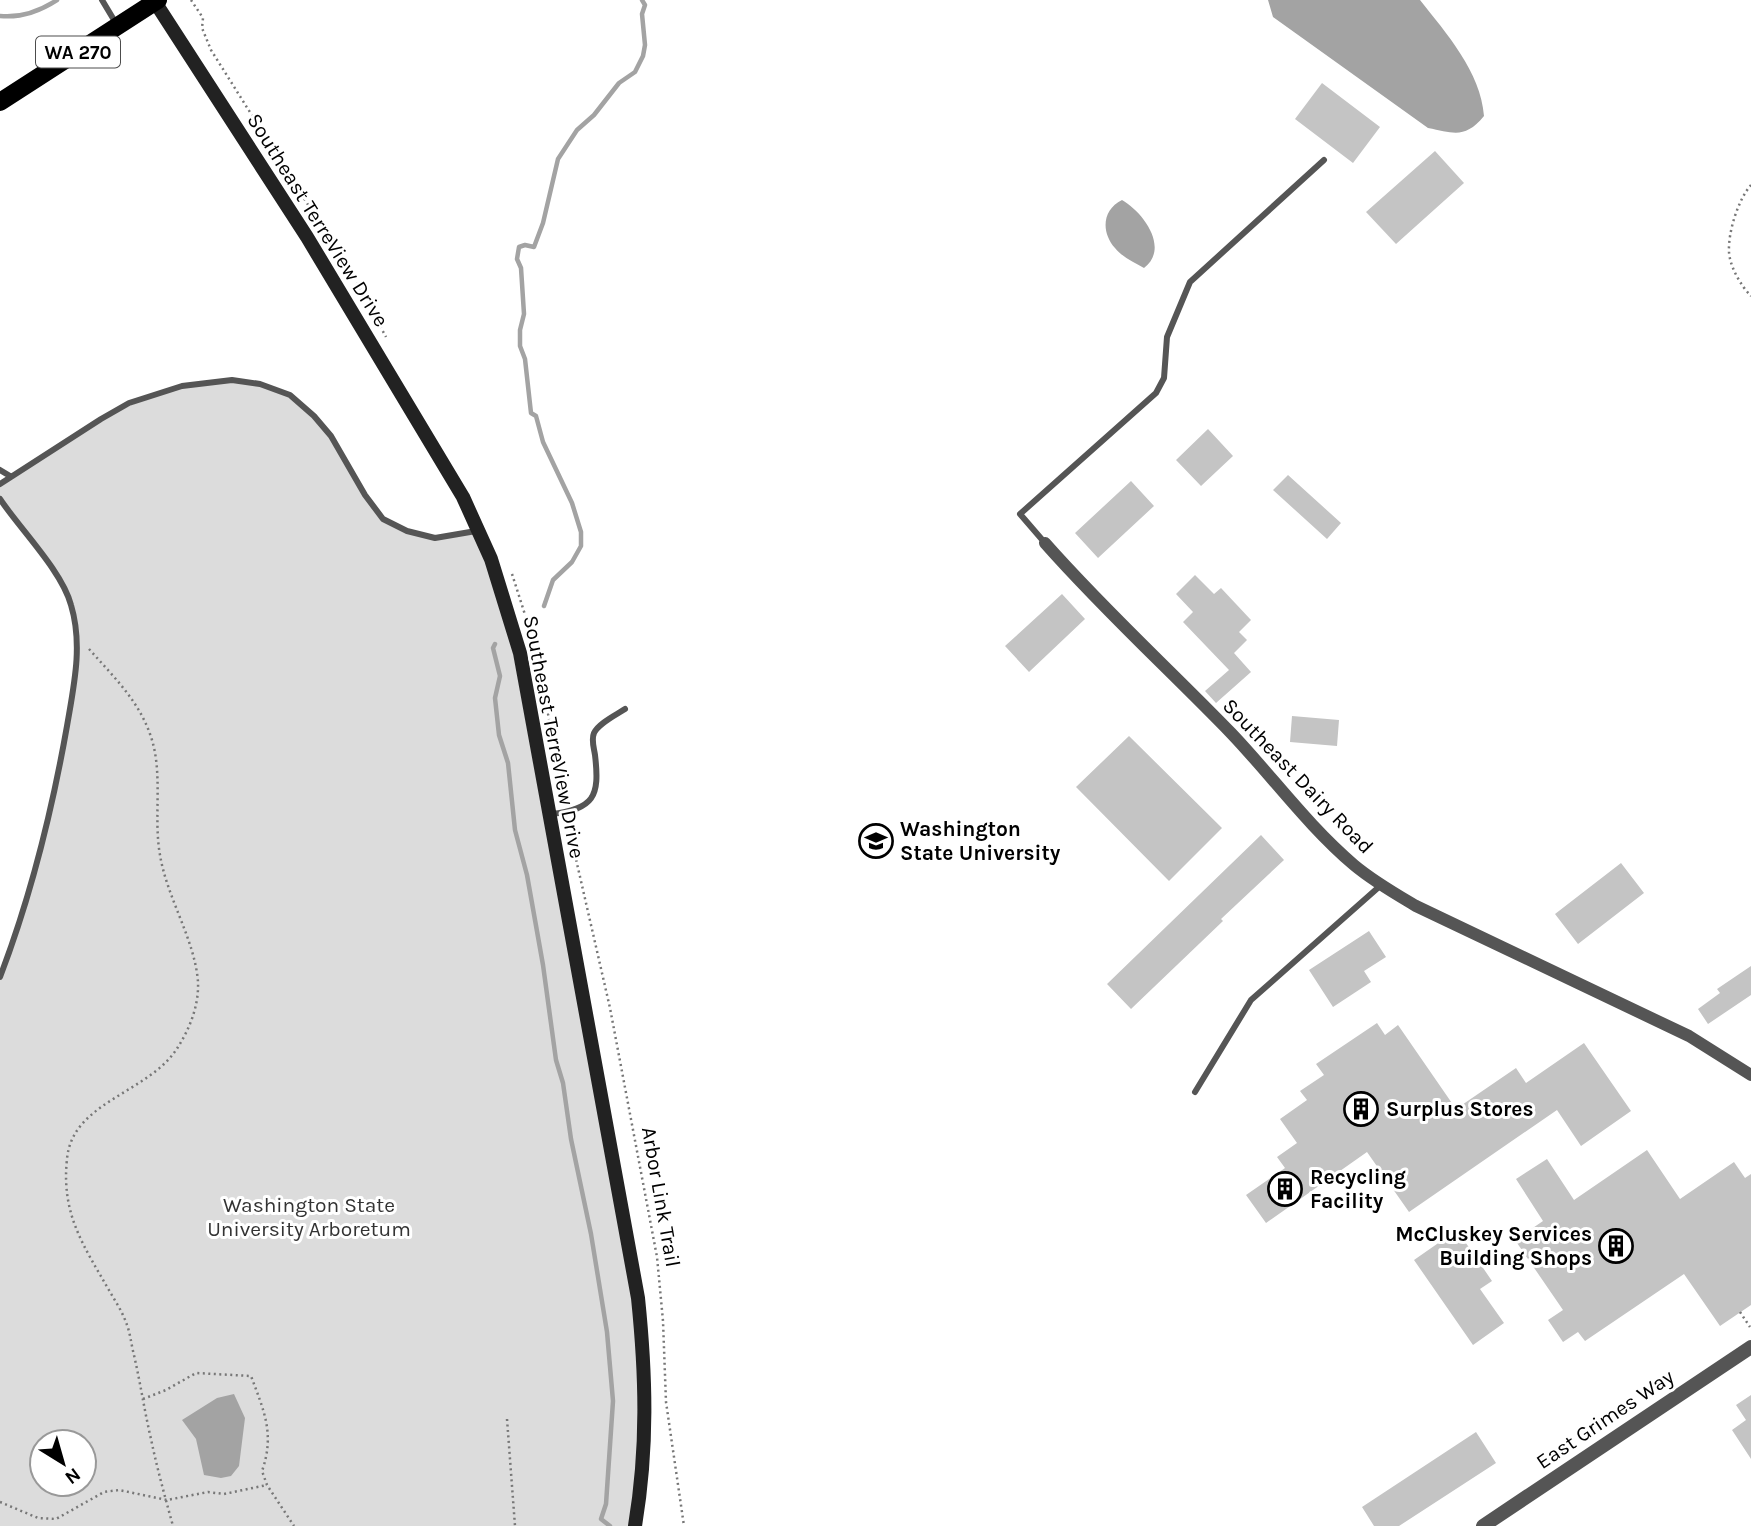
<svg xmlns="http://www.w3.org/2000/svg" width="1751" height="1526" viewBox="0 0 1751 1526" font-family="Karla,sans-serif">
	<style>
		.green { fill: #dcdcdc; fill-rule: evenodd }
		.water { fill: #a3a3a3 }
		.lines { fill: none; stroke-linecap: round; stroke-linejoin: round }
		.stream { stroke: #a3a3a3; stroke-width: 4.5 }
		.building { fill: #c4c4c4 }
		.path { stroke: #777; stroke-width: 2.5; stroke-dasharray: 2 3.5; stroke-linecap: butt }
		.service { stroke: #555; stroke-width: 6 }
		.minor { stroke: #555; stroke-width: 12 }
		.tertiary { stroke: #555; stroke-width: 14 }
		.secondary { stroke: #222; stroke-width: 14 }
		.primary { stroke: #000; stroke-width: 18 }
		.labels { text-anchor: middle; stroke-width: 6; stroke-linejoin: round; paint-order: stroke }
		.shield { fill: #fff; stroke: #4c4c4c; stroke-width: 2 }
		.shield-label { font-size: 19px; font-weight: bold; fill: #000 }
		.street-label { font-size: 21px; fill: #000; stroke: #fff }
		.poi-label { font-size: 21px; font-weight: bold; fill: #000; stroke: #fff; text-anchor: start }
		.park-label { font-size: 21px; fill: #333; stroke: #fff }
	</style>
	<rect width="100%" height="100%" fill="#fff"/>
	<path class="green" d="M 210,382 L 260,384 L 290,395 L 331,436 L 383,519 L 407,531 L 435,538 L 479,531 L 502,592 L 645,1368 L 635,1526 L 0,1526 L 0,977 L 35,871 L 63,748 L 78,637 L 70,601 L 53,570 L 0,499 L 0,484 L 101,419 L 158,393 ZM 42,1442 L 84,1442 L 84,1484 L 42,1484 Z"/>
	<path class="water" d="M 1268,0 L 1420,0 C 1446,33 1481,72 1484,116 C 1465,139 1454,133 1428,128 L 1273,17 Z
		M 1122,200 C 1143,212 1170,248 1144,268 C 1134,262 1122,257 1115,248 C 1101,232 1102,210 1122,200 Z
		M 234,1394 L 245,1418 L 239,1466 L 231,1476 L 221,1478 L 204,1475 L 196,1439 L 182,1420 L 217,1398 Z"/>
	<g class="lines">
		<path class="stream" d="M 0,16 C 20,18 40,11 57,0
			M 544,606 L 553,580 L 572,562 L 581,546 L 581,532 L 572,503 L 543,442 L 536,416 L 531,413 L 525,359 L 520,346 L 520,330 L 524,314 L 521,268 L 517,259 L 519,247 L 525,245 L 534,247 L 543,223 L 558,159 L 577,130 L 594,115 L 619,83 L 635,72 L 643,56 L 645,45 L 642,14 L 645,5 L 642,0
			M 495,644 L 493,648 L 500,676 L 495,698 L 499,735 L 508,763 L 515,830 L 527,875 L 543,965 L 556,1060 L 563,1083 L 571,1139 L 591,1234 L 607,1332 L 613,1401 L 606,1504 L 601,1519 L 610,1526"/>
	</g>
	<path class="building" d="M 1322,83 L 1380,127 L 1353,163 L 1295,119 Z
		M 1435,151 L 1464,183 L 1396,244 L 1366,212 Z
		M 1208,429 L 1233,456 L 1201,486 L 1176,460 Z
		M 1288,475 L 1341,523 L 1327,539 L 1273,490 Z
		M 1131,481 L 1154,506 L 1098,558 L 1075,533 Z
		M 1195,575 L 1214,594 L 1221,588 L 1251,620 L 1239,632 L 1247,640 L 1234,653 L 1251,672 L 1216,703 L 1205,691 L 1229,670 L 1183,622 L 1193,612 L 1176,594 Z
		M 1062,594 L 1085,619 L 1029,672 L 1005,646 Z
		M 1292,716 L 1339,720 L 1337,746 L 1290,742 Z
		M 1129,736 L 1222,828 L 1169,881 L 1076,787 Z
		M 1261,835 L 1284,860 L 1221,919 L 1223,921 L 1131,1009 L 1107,984 Z
		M 1621,863 L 1644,893 L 1578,944 L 1555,914 Z
		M 1369,931 L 1386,957 L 1364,971 L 1371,982 L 1333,1007 L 1309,970 Z
		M 1751,966 L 1751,995 L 1708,1024 L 1698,1009 L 1720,993 L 1717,989 Z
		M 1377,1023 L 1385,1035 L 1398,1025 L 1456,1109 L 1516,1068 L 1526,1083 L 1584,1043 L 1631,1111 L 1581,1146 L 1557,1110 L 1409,1212 L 1367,1152 L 1266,1223 L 1246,1195 L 1285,1168 L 1277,1157 L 1297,1143 L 1280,1119 L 1307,1100 L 1300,1091 L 1324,1075 L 1316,1064 Z
		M 1647,1150 L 1680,1199 L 1734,1162 L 1745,1178 L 1751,1174 L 1751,1305 L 1720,1326 L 1684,1274 L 1585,1341 L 1578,1332 L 1563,1342 L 1548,1320 L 1563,1310 L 1515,1240 L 1543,1221 L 1516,1179 L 1547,1159 L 1574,1200 Z
		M 1457,1230 L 1492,1281 L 1480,1289 L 1504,1323 L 1473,1345 L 1414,1260 Z
		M 1751,1395 L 1751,1459 L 1732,1430 L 1746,1420 L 1736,1405 Z
		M 1476,1432 L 1496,1463 L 1399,1526 L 1374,1526 L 1362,1507 Z"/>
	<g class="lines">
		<path class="path" d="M 191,0 L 203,18 L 202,28 L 211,50 L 357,283 L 386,337
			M 1751,185 C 1738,200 1728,232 1729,252 C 1730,267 1741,286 1751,296
			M 512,574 L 528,624
			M 89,649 C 113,676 138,700 150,734 C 164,772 153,816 160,855 C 167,898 195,940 198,982 C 199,1005 190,1028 178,1047 C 150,1093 72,1101 67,1159 C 61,1215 84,1246 110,1292 C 116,1302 123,1313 127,1325 C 130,1333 131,1342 133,1351 C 140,1380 144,1409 151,1439 C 157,1468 165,1497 173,1526
			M 537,654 L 561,785
			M 570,833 L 610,1008 L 657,1257 L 663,1321 L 666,1402 L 684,1526
			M 1740,1312 L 1750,1327
			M 143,1399 L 166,1390 L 196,1373 L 251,1376 C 264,1411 275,1434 262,1471 L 267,1485 L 294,1526
			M 507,1419 L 515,1526
			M 0,1502 L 38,1518 L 56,1519 L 104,1492 L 119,1490 L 167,1500 L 208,1492 L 224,1494 L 267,1485"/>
		<path class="service" d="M 102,0 L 117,25
			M 0,470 L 10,476
			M 0,484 L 101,419 L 129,403 L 182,386 L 232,380 L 260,384 L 290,395 L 314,416 L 331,436 L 365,495 L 383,519 L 407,531 L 435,538 L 476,531
			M 0,499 C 20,529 62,571 71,605 C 83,645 74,685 67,726 C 52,811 31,896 0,977
			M 1045,543 L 1020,514 L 1156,393 L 1164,378 L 1167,337 L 1190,282 L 1324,160
			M 551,814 C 594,809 600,797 595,755 C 594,748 591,740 594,733 C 599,723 616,715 625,709
			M 1195,1092 L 1251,1000 L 1380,886"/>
		<path class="minor" d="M 1045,543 C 1104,610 1169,669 1231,733 C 1272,776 1308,826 1354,865 C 1373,881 1394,893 1416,906 L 1689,1036 L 1751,1075"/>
		<path class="tertiary" d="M 1483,1526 L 1751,1347"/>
		<path class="secondary" d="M 155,2 L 307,237 L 463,497 L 491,559 L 520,653 L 638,1298 C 646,1376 648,1448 635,1526"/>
		<path class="primary" d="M 0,102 L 158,0"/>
	</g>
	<defs>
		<g id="university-ring" transform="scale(1.75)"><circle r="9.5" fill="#fff" stroke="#000" stroke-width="1.5"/><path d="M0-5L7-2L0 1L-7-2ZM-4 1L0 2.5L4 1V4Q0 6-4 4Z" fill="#000"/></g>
		<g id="building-ring" transform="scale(1.75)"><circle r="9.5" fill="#fff" stroke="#000" stroke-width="1.5"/><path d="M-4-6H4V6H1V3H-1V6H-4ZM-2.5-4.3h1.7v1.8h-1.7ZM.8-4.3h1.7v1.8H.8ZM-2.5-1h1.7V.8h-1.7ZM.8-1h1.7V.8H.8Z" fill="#000"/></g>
	</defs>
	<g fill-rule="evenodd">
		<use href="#university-ring" x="876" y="841"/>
		<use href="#building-ring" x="1361" y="1109"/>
		<use href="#building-ring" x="1285" y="1189"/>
		<use href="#building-ring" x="1616" y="1246"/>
	</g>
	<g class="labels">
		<rect class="shield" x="36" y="36.5" width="84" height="31" rx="5"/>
		<g class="shield-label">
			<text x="78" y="59">WA 270</text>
		</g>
		<g class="street-label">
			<text transform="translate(318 220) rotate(58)" y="7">Southeast TerreView Drive</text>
			<text transform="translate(554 737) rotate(79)" y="7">Southeast TerreView Drive</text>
			<text transform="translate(1298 776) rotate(46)" y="7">Southeast Dairy Road</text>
			<text transform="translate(661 1197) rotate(80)" y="7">Arbor Link Trail</text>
			<text transform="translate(1605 1419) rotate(-34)" y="7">East Grimes Way</text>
		</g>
		<g class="poi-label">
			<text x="900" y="836">Washington<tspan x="900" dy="24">State University</tspan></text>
			<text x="1386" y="1116">Surplus Stores</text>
			<text x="1310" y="1184">Recycling<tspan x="1310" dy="24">Facility</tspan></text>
			<text x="1592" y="1241" text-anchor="end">McCluskey Services<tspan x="1592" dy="24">Building Shops</tspan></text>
		</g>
		<g class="park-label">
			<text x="309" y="1212">Washington State<tspan x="309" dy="24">University Arboretum</tspan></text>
		</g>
	</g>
	<g transform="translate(63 1463) rotate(143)"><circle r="33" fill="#ffffff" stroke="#999999" stroke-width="2"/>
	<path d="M0-5L12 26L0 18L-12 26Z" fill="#000000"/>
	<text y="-10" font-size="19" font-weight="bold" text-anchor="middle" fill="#000000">N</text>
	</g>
</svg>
